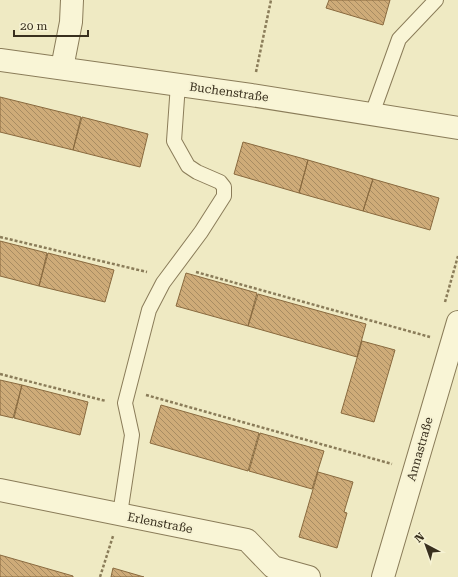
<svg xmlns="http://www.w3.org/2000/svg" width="458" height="577" viewBox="0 0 458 577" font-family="'Roboto Serif',serif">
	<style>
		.building { fill: url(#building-back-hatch); stroke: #896a3f }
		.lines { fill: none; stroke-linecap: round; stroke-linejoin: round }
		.service-casing { stroke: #8a7c59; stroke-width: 16 }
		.minor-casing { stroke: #8a7c59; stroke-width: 24 }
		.tertiary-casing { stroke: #8a7c59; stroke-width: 24 }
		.path { stroke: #8a7c59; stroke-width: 2.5; stroke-dasharray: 3 2; stroke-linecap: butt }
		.service { stroke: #f9f5d6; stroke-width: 14 }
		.minor { stroke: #f9f5d6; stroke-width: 22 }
		.tertiary { stroke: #f9f5d6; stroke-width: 22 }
		.labels { text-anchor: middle; stroke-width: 4; stroke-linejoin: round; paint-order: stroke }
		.street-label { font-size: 12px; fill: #39301e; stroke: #f6f2d3 }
	</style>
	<defs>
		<pattern id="building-back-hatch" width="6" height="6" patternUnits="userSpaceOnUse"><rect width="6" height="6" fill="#ceab78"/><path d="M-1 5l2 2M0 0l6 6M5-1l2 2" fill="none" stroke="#a88c62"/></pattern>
	</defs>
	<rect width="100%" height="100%" fill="#efeac3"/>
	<path class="building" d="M 329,0 L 390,0 L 383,25 L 326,8 Z
		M 0,97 L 81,117 L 73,150 L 0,132 Z
		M 82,117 L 148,134 L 140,167 L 73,150 Z
		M 243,142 L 308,160 L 299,193 L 234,174 Z
		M 308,160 L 373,179 L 363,211 L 299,193 Z
		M 373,179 L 439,198 L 430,230 L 363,211 Z
		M 0,241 L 47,253 L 39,286 L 0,276 Z
		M 48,253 L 114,270 L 105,302 L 39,286 Z
		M 186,273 L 257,293 L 248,326 L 176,306 Z
		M 258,294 L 366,324 L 357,357 L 248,326 Z
		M 362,341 L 395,350 L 374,422 L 341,413 Z
		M 0,380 L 22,385 L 13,418 L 0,415 Z
		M 22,385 L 88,402 L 80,435 L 14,418 Z
		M 161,405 L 259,433 L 248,471 L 150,443 Z
		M 260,433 L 324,451 L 312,489 L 249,471 Z
		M 318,472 L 353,482 L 344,512 L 347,513 L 337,548 L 299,537 Z
		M 0,555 L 73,576 L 73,577 L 0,577 Z
		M 113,568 L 144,577 L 111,577 Z"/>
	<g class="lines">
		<g class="service-casing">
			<path id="service" d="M 372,114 L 399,39 L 436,0
				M 120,514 L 132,435 L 125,403 L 149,310 L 163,283 L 201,232 L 224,196 L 224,187 L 220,182 L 197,172 L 188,166 L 174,141 L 178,84"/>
		</g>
		<g class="minor-casing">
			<path id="minor" d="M 0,60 L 251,95 L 458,128
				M 62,68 L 71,22 L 72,0
				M 0,490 L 247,540 L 273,567 L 309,577"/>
		</g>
		<g class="tertiary-casing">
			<path id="tertiary" d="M 383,577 L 458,322"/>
		</g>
		<path class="path" d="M 256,72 L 271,0
			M 0,237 L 147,272
			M 196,272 L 430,337
			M 445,302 L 458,256
			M 0,374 L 106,401
			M 146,395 L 392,464
			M 100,577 L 113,536"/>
		<use href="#service" class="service"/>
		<use href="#minor" class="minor"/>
		<use href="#tertiary" class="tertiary"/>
	</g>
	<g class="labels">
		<g class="street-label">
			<text transform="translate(229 92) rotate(8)" y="4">Buchenstraße</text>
			<text transform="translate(420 449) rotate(-74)" y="4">Annastraße</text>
			<text transform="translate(160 523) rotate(11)" y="4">Erlenstraße</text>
		</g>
	</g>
	<g transform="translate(426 545) rotate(319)" stroke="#f6f2d3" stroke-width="3" paint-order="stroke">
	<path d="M0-3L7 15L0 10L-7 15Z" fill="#39301e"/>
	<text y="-6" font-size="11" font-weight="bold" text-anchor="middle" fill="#39301e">N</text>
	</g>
	<path d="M14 30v6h74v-6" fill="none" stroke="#39301e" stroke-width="2"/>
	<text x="20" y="30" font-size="12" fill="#39301e" stroke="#f6f2d3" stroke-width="3" paint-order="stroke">20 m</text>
</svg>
